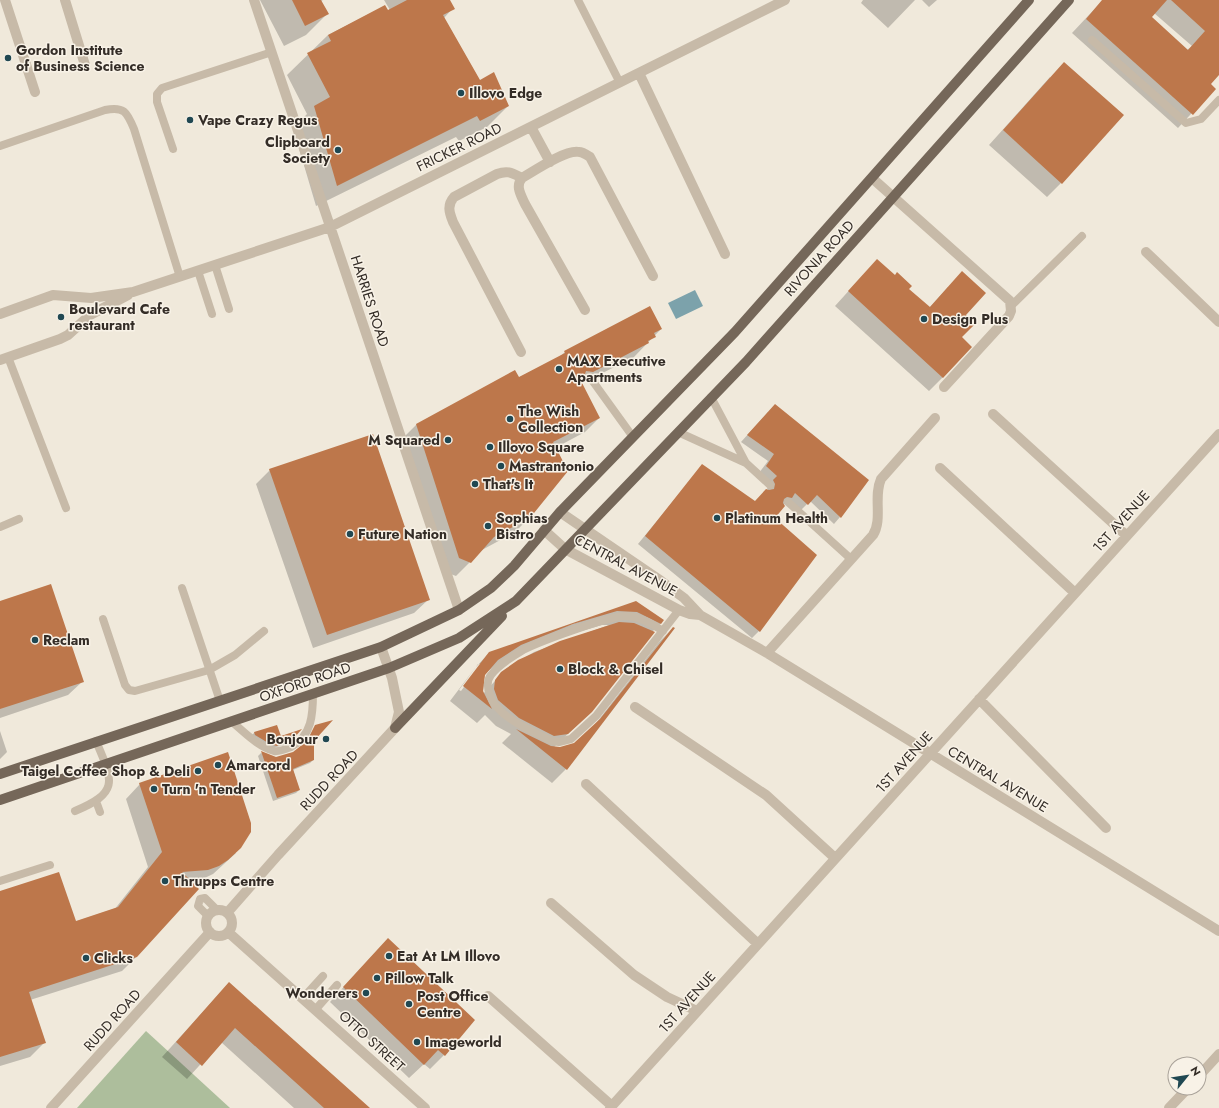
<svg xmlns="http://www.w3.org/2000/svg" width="1219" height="1108" viewBox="0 0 1219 1108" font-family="Jost,sans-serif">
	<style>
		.green { fill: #adbe9c }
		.water { fill: #7ca2ab }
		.shadow { fill: #0003; fill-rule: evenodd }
		.building { fill: #bd774b }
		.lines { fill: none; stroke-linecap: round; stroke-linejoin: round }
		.service { stroke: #c7baa8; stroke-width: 8 }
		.minor { stroke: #c7baa8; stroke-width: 10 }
		.primary { stroke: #756759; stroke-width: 10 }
		.poi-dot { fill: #204852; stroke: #f8f2e7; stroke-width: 1.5 }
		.labels { text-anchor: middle; stroke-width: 3; stroke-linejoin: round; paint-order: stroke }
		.poi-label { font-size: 14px; font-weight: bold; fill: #342d27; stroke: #f8f2e7; text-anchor: start }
		.street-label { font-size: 14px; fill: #342d27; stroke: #f8f2e7 }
	</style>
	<rect width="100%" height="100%" fill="#f0e9db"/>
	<path class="green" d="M 146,1031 L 230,1108 L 77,1108 Z"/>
	<path class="water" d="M 695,290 L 703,306 L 676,319 L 668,303 Z"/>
	<path class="shadow" d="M 260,0 L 323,0 L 321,1 L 327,14 L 306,35 L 284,46 Z
		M 384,0 L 449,0 L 453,8 L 444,18 L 480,81 L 508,106 L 487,127 L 459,141 L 456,137 L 316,206 L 293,128 L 307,114 L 287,75 L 328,35 L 385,6 L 387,11 L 390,10 Z
		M 863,0 L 915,0 L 888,28 L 861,3 Z
		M 922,0 L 937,0 L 929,7 Z
		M 1103,0 L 1219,0 L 1219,74 L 1209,85 L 1214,89 L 1178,128 L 1072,33 ZM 1154,13 L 1192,46 L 1187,50 L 1150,17 Z
		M 1050,77 L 1061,183 L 1047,197 L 989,145 Z
		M 863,275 L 908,289 L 929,308 L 948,287 L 964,315 L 961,337 L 943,377 L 929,391 L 835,306 Z
		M 661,329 L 634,357 L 581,384 L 599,418 L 585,432 L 555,448 L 530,517 L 515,532 L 482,550 L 456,576 L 445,572 L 402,439 L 416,425 L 518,378 L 558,358 L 565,352 Z
		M 768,412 L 840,517 L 834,524 L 810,501 L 800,511 L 788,500 L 773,518 L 759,631 L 752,638 L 638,544 L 702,466 L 755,502 L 769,492 L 767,488 L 771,484 L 759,473 L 768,461 L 741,442 Z
		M 270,470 L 429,599 L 414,613 L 313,648 L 256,484 Z
		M 0,602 L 83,681 L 68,695 L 0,718 Z
		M 636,602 L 661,623 L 652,632 L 591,712 L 553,748 L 560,748 L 575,744 L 590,731 L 659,642 L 673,628 L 566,769 L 552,783 L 502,743 L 511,734 L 496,726 L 485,715 L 477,723 L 450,701 L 475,668 L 489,653 ZM 602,625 L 609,625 L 534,652 L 506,669 L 483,694 L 484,674 L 505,659 L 558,638 ZM 478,664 L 481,664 L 461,691 L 459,690 Z
		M 316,726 L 313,740 L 313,760 L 310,763 L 293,770 L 299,790 L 296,793 L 273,801 L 258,756 L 261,753 L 275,758 L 294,753 L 305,744 Z
		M 0,731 L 7,752 L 0,759 Z
		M 255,732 L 280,737 L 298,732 L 284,745 L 272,748 L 252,735 Z
		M 140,784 L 236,853 L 213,874 L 192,884 L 136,957 L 122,971 L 30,1000 L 44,1043 L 30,1057 L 0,1066 L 0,892 L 75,922 L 114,910 L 148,867 L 126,799 Z
		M 374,954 L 444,1055 L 430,1069 L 424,1064 L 409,1078 L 330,1002 Z
		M 229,983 L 369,1108 L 294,1108 L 221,1042 L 187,1079 L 162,1057 Z"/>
	<path class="building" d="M 292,0 L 321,0 L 329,14 L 305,26 Z
		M 407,0 L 450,0 L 455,9 L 443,15 L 480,80 L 494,72 L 509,106 L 480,121 L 477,116 L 337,186 L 314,106 L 330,97 L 307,53 L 331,41 L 328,35 L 385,5 L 388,10 Z
		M 1102,0 L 1167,0 L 1152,17 L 1188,50 L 1205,31 L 1171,0 L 1219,0 L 1219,75 L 1211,84 L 1216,89 L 1193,115 L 1086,19 Z
		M 1064,62 L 1124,115 L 1062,184 L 1003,130 Z
		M 877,259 L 895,275 L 897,272 L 912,286 L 909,289 L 930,307 L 962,271 L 986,293 L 966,315 L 975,324 L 962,337 L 972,347 L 943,378 L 848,291 Z
		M 650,306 L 662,329 L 654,333 L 656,337 L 648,341 L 649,343 L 593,372 L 586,371 L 584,377 L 580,379 L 600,418 L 553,442 L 568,471 L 530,518 L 494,537 L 471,563 L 459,558 L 416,424 L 515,370 L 519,377 L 565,353 L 564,351 Z
		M 775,404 L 869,480 L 841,518 L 817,495 L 808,505 L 795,493 L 792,498 L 787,497 L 784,499 L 783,503 L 785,506 L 775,518 L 817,555 L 760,632 L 645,536 L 702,464 L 755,501 L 766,489 L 769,490 L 774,489 L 775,484 L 773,480 L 777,476 L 766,466 L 774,454 L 747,435 Z
		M 373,434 L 430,600 L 327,635 L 269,469 Z
		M 51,584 L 84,682 L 0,709 L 0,601 Z
		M 636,601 L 664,620 L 661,624 L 637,612 L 617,611 L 573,624 L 521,645 L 498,660 L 485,675 L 483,691 L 492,709 L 463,686 L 489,652 Z
		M 619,622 L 634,623 L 655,632 L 592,712 L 568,734 L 554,736 L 519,718 L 498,700 L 494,689 L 495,680 L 501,672 L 518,660 L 560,641 Z
		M 673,627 L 675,628 L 567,770 L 516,729 L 551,746 L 560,747 L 574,743 L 600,719 Z
		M 333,720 L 314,741 L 314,760 L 293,769 L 300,790 L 277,798 L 261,751 L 276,757 L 293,752 L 307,741 L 315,725 Z
		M 277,725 L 281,736 L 302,729 L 294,738 L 277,746 L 270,744 L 255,735 L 254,732 Z
		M 228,752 L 251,823 L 251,832 L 241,848 L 228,860 L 219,866 L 208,870 L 182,872 L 199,889 L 137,957 L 29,992 L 46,1043 L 0,1057 L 0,891 L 59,872 L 76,921 L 118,907 L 162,852 L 139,783 Z
		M 388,938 L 475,1020 L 445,1056 L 438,1050 L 424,1065 L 343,987 Z
		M 229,982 L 370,1108 L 324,1108 L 235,1028 L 202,1066 L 176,1042 Z"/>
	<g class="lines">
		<path class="service" d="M 578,0 L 620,83
			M 1092,40 L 1186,123 L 1201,119 L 1219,100
			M 0,146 L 105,110 C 124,106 127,112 134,129 L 180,277
			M 173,149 L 157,102 L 157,94 L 162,88 L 272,52
			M 215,265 L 229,309
			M 198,271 L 212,314
			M 1011,306 L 1082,236
			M 8,357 L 66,508
			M 589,376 L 633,437
			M 711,397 L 746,463
			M 678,432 L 746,463 L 770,485
			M 788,502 L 851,559
			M 0,527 L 19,519
			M 182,588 L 220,701
			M 103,619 L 125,685 L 129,690 L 135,691 L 209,670 L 235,655 L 264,631
			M 663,631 C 652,624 639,616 626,616 C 611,615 538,642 523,650 C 513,656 498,665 491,675 C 487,680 487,688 490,695 C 496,717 533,731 552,741 L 559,742 L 571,739 L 596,716 L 679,610
			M 231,721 C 244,732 257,746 274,751 C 279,752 286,749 291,747 C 312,736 313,714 313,693
			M 96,801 L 100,812
			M 75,811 C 120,792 113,781 96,741
			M 0,881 L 50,865
			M 208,916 L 198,906 L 200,899 L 205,898 L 217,910
			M 303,998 L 323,976
			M 316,1009 L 337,985"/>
		<path class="minor" d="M 5,0 L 35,92
			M 65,0 L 85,65
			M 254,0 L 459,610
			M 639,73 L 725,254
			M 531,127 L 550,162
			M 872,178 L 1010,301 L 1011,311 L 1009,316 L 944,387
			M 1146,252 L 1219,322
			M 585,310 L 525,204 C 521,195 515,186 522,178 C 534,171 566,149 579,152 C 583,152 587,155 590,157 L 653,276
			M 0,314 L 53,295 L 91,298 L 133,292 L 330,227 L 785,0
			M 521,352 L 453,222 C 449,212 447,205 454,197 L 497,174 C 508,170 512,173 522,178
			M 0,360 L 60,339 L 68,335 L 90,315 L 128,295
			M 993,414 L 1127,536
			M 940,468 L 1075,593
			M 560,512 L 661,581 L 684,598 L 700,615 L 767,653 L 1219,931
			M 544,530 L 565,549 L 679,610 L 690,614 L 700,615
			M 767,653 L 873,535 C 883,519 873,497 881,479 L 935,418
			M 979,699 L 1106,828
			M 635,707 L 766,795 L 835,858
			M 586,784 L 758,944
			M 551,903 L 634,975 L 667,997 L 697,1011
			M206 923a13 13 0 1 1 26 0a13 13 0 1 1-26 0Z
			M 227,913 L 278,855 L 395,728 L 399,712 L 392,678 L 381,647
			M 228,932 L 425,1108
			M 488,996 L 612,1106
			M 1199,1076 L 1219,1054
			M 51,1108 L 210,932
			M 610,1108 L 1219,434
			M 1169,1108 L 1188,1088"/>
		<path class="primary" d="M 395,728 L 502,616
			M 0,774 L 381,647 L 459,610 L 491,588 L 514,566 L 560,512 L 735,332 L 1029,0
			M 0,800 L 389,668 L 459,638 L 516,601 L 746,362 L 1069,0"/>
	</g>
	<g class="poi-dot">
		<circle cx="8" cy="58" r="4"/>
		<circle cx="461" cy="93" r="4"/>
		<circle cx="190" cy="120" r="4"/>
		<circle cx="338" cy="150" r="4"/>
		<circle cx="61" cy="317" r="4"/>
		<circle cx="924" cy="319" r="4"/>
		<circle cx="559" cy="369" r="4"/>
		<circle cx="510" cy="419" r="4"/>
		<circle cx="448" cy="440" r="4"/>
		<circle cx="490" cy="447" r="4"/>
		<circle cx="501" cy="466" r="4"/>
		<circle cx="475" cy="484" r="4"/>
		<circle cx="717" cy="518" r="4"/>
		<circle cx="488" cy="526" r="4"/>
		<circle cx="350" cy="534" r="4"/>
		<circle cx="35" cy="640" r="4"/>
		<circle cx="560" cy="669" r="4"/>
		<circle cx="326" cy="739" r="4"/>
		<circle cx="218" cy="765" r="4"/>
		<circle cx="198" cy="771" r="4"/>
		<circle cx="154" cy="789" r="4"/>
		<circle cx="165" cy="881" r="4"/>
		<circle cx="389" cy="956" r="4"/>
		<circle cx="86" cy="958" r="4"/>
		<circle cx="377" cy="978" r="4"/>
		<circle cx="366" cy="993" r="4"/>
		<circle cx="409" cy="1004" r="4"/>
		<circle cx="417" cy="1042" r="4"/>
	</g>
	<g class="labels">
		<g class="poi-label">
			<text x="16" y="55">Gordon Institute<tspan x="16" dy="16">of Business Science</tspan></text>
			<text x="469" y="98">Illovo Edge</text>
			<text x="198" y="125">Vape Crazy Regus</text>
			<text x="330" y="147" text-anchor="end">Clipboard<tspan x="330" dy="16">Society</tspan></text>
			<text x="69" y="314">Boulevard Cafe<tspan x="69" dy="16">restaurant</tspan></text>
			<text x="932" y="324">Design Plus</text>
			<text x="567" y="366">MAX Executive<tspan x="567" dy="16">Apartments</tspan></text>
			<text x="518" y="416">The Wish<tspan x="518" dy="16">Collection</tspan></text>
			<text x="440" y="445" text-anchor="end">M Squared</text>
			<text x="498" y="452">Illovo Square</text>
			<text x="509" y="471">Mastrantonio</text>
			<text x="483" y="489">That's It</text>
			<text x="496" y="523">Sophias<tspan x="496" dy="16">Bistro</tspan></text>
			<text x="725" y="523">Platinum Health</text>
			<text x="358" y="539">Future Nation</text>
			<text x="43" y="645">Reclam</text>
			<text x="568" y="674">Block &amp; Chisel</text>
			<text x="318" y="744" text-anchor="end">Bonjour</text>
			<text x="226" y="770">Amarcord</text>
			<text x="190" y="776" text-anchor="end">Taigel Coffee Shop &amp; Deli</text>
			<text x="162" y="794">Turn 'n Tender</text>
			<text x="173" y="886">Thrupps Centre</text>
			<text x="397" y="961">Eat At LM Illovo</text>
			<text x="94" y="963">Clicks</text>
			<text x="385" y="983">Pillow Talk</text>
			<text x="358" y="998" text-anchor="end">Wonderers</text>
			<text x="417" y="1001">Post Office<tspan x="417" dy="16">Centre</tspan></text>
			<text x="425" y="1047">Imageworld</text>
		</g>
		<g class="street-label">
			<text transform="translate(459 147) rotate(-26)" y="5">FRICKER ROAD</text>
			<text transform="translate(819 258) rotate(-48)" y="5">RIVONIA ROAD</text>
			<text transform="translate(370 301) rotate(72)" y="5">HARRIES ROAD</text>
			<text transform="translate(1121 521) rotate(-48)" y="5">1ST AVENUE</text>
			<text transform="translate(626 565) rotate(28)" y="5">CENTRAL AVENUE</text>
			<text transform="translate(305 682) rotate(-19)" y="5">OXFORD ROAD</text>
			<text transform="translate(904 762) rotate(-48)" y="5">1ST AVENUE</text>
			<text transform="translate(998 779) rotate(31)" y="5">CENTRAL AVENUE</text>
			<text transform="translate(329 780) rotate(-47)" y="5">RUDD ROAD</text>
			<text transform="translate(687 1002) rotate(-48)" y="5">1ST AVENUE</text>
			<text transform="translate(112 1020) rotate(-48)" y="5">RUDD ROAD</text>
			<text transform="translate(372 1041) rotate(42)" y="5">OTTO STREET</text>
		</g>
	</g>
	<g transform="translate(1187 1076) rotate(60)"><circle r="19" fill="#f8f2e7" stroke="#aaa39a"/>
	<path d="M0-3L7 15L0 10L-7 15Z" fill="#204852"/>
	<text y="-6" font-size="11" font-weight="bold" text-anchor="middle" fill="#342d27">N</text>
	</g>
</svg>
